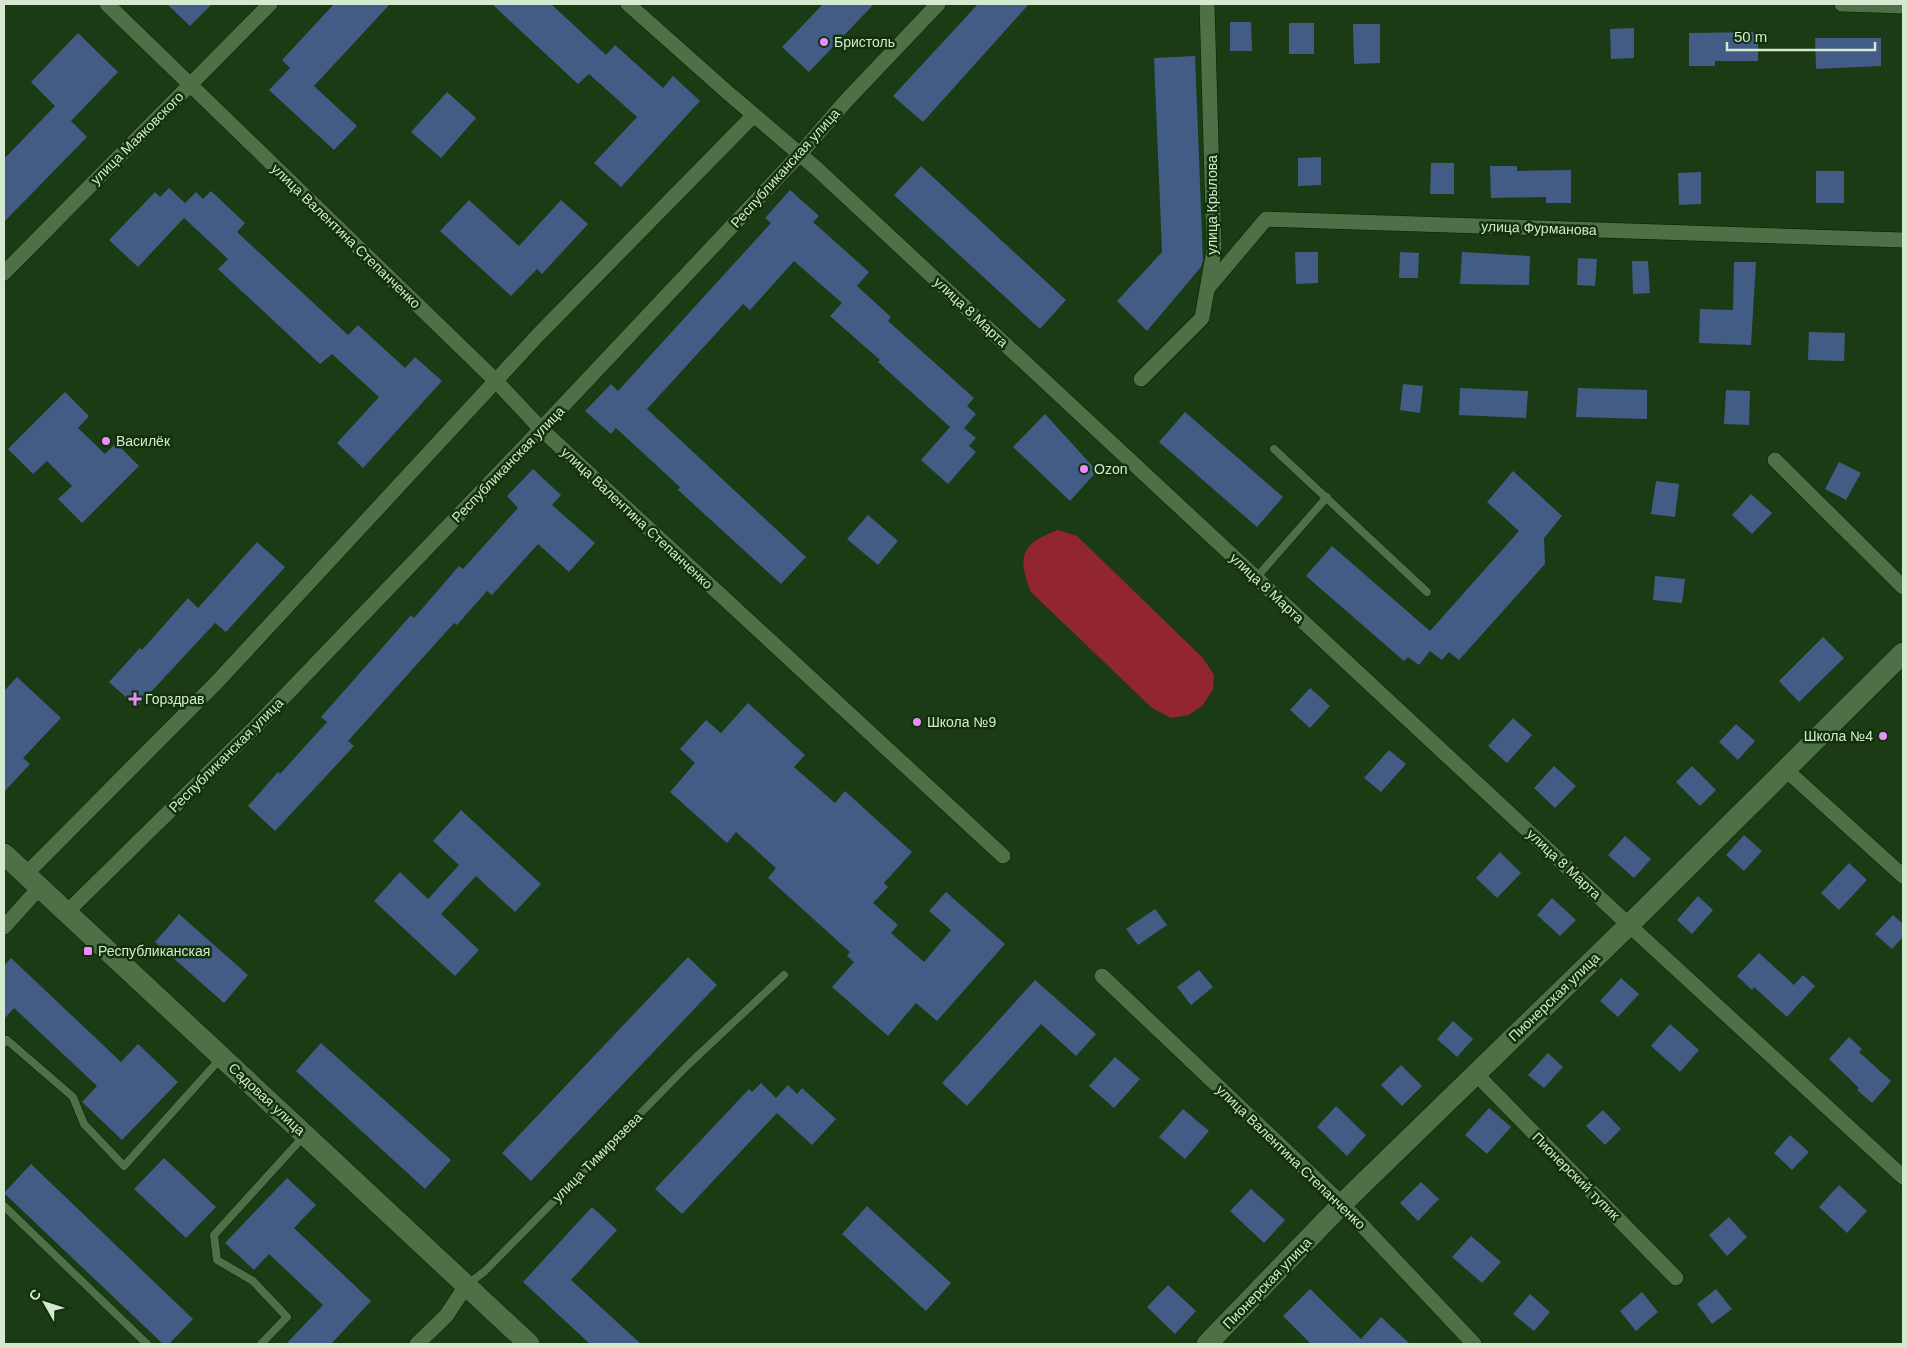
<svg xmlns="http://www.w3.org/2000/svg" width="1907" height="1348" viewBox="0 0 1907 1348" font-family="Helvetica,sans-serif">
	<style>
		.green { fill: #92262f }
		.building { fill: #425c86 }
		.lines { fill: none; stroke-linecap: round; stroke-linejoin: round }
		.lane-casing { stroke: #012200; stroke-width: 9 }
		.street-casing { stroke: #012200; stroke-width: 16 }
		.secondary-casing { stroke: #012200; stroke-width: 22 }
		.lane { stroke: #4d7046; stroke-width: 8 }
		.street { stroke: #4d7046; stroke-width: 15 }
		.secondary { stroke: #4d7046; stroke-width: 21 }
		.poi-dot { fill: #ea8dfd; stroke: #103109; stroke-width: 2 }
		.labels { text-anchor: middle; stroke-width: 5; stroke-linejoin: round; paint-order: stroke }
		.poi-label { font-size: 14px; fill: #d5e9d1; stroke: #103109; text-anchor: start }
		.street-label { font-size: 14px; fill: #d5e9d1; stroke: #103109 }
	</style>
	<rect width="100%" height="100%" fill="#1a3b14"/>
	<path class="green" d="M 1058,530 L 1077,536 L 1203,658 L 1214,675 L 1213,689 L 1203,705 L 1189,715 L 1171,718 L 1152,708 L 1031,592 C 1016,556 1022,543 1058,530 Z"/>
	<path class="building" d="M 167,4 L 212,4 L 190,26 Z
		M 334,4 L 390,4 L 314,86 L 357,126 L 334,150 L 269,90 L 290,68 L 282,60 Z
		M 492,4 L 551,4 L 606,55 L 615,45 L 663,88 L 673,76 L 700,101 L 621,187 L 594,163 L 637,117 L 589,74 L 578,84 Z
		M 823,4 L 874,4 L 809,72 L 782,47 Z
		M 978,4 L 1029,4 L 923,122 L 893,96 Z
		M 1230,22 L 1251,22 L 1252,51 L 1230,51 Z
		M 1289,23 L 1314,23 L 1314,54 L 1289,54 Z
		M 1353,24 L 1380,24 L 1380,63 L 1354,64 Z
		M 1634,28 L 1634,58 L 1611,59 L 1610,29 Z
		M 1758,32 L 1758,61 L 1715,61 L 1715,66 L 1689,66 L 1689,33 Z
		M 78,33 L 118,72 L 71,121 L 87,137 L 4,222 L 4,159 L 55,106 L 31,82 Z
		M 1815,38 L 1881,38 L 1881,66 L 1816,69 Z
		M 1195,56 L 1203,260 L 1201,267 L 1147,331 L 1117,301 L 1162,252 L 1154,58 Z
		M 447,92 L 476,118 L 441,158 L 411,132 Z
		M 1321,157 L 1321,185 L 1298,186 L 1298,158 Z
		M 1431,163 L 1454,163 L 1454,194 L 1430,194 Z
		M 921,166 L 1066,300 L 1040,329 L 894,195 Z
		M 1490,166 L 1517,166 L 1517,171 L 1571,170 L 1571,203 L 1546,203 L 1546,197 L 1491,198 Z
		M 1816,171 L 1844,171 L 1844,203 L 1816,203 Z
		M 1701,172 L 1701,204 L 1679,205 L 1678,173 Z
		M 169,188 L 185,203 L 196,192 L 203,199 L 211,191 L 245,223 L 237,232 L 348,335 L 358,325 L 405,368 L 415,357 L 442,381 L 363,468 L 337,443 L 379,397 L 332,354 L 320,364 L 218,269 L 228,259 L 184,218 L 138,267 L 109,240 L 155,192 L 160,197 Z
		M 790,190 L 819,216 L 813,222 L 869,272 L 857,286 L 891,317 L 888,321 L 974,398 L 967,406 L 976,414 L 964,428 L 976,438 L 969,446 L 976,452 L 948,484 L 921,460 L 950,427 L 878,362 L 880,360 L 830,316 L 842,303 L 794,261 L 750,310 L 743,304 L 647,409 L 806,557 L 781,584 L 678,490 L 680,487 L 616,428 L 611,434 L 585,411 L 611,384 L 618,391 L 771,223 L 765,218 Z
		M 469,200 L 519,246 L 561,200 L 588,224 L 542,274 L 537,269 L 511,296 L 440,231 Z
		M 1295,252 L 1318,252 L 1318,283 L 1296,284 Z
		M 1400,252 L 1419,253 L 1418,278 L 1399,278 Z
		M 1462,252 L 1530,256 L 1529,285 L 1460,284 Z
		M 1578,258 L 1597,259 L 1595,286 L 1577,285 Z
		M 1632,261 L 1648,261 L 1650,293 L 1633,294 Z
		M 1734,262 L 1756,262 L 1751,345 L 1699,343 L 1700,309 L 1733,310 Z
		M 1809,332 L 1845,333 L 1844,361 L 1808,360 Z
		M 1403,384 L 1423,386 L 1420,413 L 1400,410 Z
		M 1460,388 L 1528,391 L 1526,418 L 1459,415 Z
		M 1578,388 L 1647,390 L 1647,419 L 1576,417 Z
		M 1726,390 L 1750,391 L 1749,425 L 1724,424 Z
		M 65,392 L 89,416 L 78,428 L 105,454 L 116,443 L 139,466 L 82,523 L 58,499 L 72,486 L 47,461 L 33,474 L 8,449 Z
		M 1185,412 L 1283,497 L 1257,527 L 1159,442 Z
		M 1045,414 L 1097,471 L 1070,501 L 1013,447 Z
		M 1839,462 L 1861,473 L 1846,500 L 1825,489 Z
		M 533,469 L 561,495 L 552,505 L 595,543 L 569,572 L 538,544 L 492,595 L 487,591 L 457,625 L 454,623 L 348,741 L 354,746 L 275,831 L 248,806 L 278,772 L 280,774 L 327,722 L 321,717 L 411,615 L 414,618 L 459,566 L 463,569 L 518,508 L 507,496 Z
		M 1513,471 L 1562,516 L 1544,538 L 1545,564 L 1459,660 L 1449,652 L 1442,660 L 1430,651 L 1419,665 L 1408,657 L 1404,661 L 1306,576 L 1332,546 L 1430,631 L 1519,531 L 1487,502 Z
		M 1656,481 L 1679,484 L 1675,517 L 1651,514 Z
		M 1751,494 L 1772,513 L 1752,534 L 1732,515 Z
		M 868,515 L 898,541 L 878,565 L 847,539 Z
		M 257,542 L 285,567 L 226,632 L 215,623 L 137,707 L 109,682 L 140,648 L 142,650 L 188,598 L 198,608 Z
		M 1655,576 L 1685,579 L 1682,603 L 1653,600 Z
		M 1823,637 L 1844,658 L 1799,702 L 1779,681 Z
		M 17,677 L 61,718 L 23,758 L 30,764 L 4,792 L 4,691 Z
		M 1310,688 L 1330,706 L 1310,728 L 1290,710 Z
		M 748,703 L 805,755 L 794,767 L 835,803 L 845,791 L 912,852 L 884,883 L 888,887 L 873,903 L 898,925 L 891,933 L 924,962 L 951,930 L 929,911 L 946,892 L 1005,944 L 937,1021 L 916,1003 L 888,1036 L 832,987 L 854,962 L 847,956 L 850,952 L 768,878 L 776,868 L 736,832 L 727,843 L 670,792 L 695,763 L 680,749 L 706,720 L 721,733 Z
		M 1513,718 L 1532,735 L 1507,763 L 1488,746 Z
		M 1736,724 L 1755,741 L 1738,760 L 1719,742 Z
		M 1389,750 L 1406,764 L 1381,792 L 1364,778 Z
		M 1554,766 L 1576,786 L 1555,808 L 1534,788 Z
		M 1692,766 L 1716,790 L 1700,806 L 1676,782 Z
		M 461,810 L 541,884 L 515,912 L 476,876 L 441,914 L 479,950 L 455,976 L 374,901 L 400,872 L 428,899 L 459,865 L 433,841 Z
		M 1744,835 L 1762,851 L 1744,871 L 1726,855 Z
		M 1625,836 L 1651,859 L 1634,878 L 1608,855 Z
		M 1500,852 L 1521,873 L 1497,898 L 1476,878 Z
		M 1849,863 L 1867,880 L 1839,910 L 1821,893 Z
		M 1698,896 L 1713,910 L 1692,934 L 1677,920 Z
		M 1552,898 L 1576,920 L 1560,936 L 1537,915 Z
		M 1155,909 L 1167,925 L 1138,945 L 1126,929 Z
		M 179,914 L 248,975 L 224,1003 L 155,942 Z
		M 1893,915 L 1903,924 L 1903,937 L 1892,949 L 1875,934 Z
		M 1759,953 L 1794,985 L 1803,975 L 1815,986 L 1787,1017 L 1754,987 L 1752,990 L 1737,976 Z
		M 688,957 L 717,985 L 531,1181 L 502,1153 Z
		M 11,958 L 121,1062 L 138,1044 L 178,1082 L 122,1140 L 82,1102 L 97,1086 L 14,1008 L 4,1019 L 4,966 Z
		M 1199,970 L 1213,987 L 1191,1005 L 1177,987 Z
		M 1621,978 L 1639,994 L 1618,1017 L 1600,1001 Z
		M 1035,980 L 1096,1034 L 1076,1056 L 1041,1024 L 967,1106 L 942,1083 Z
		M 1453,1021 L 1473,1039 L 1457,1057 L 1437,1039 Z
		M 1670,1024 L 1699,1050 L 1680,1072 L 1651,1046 Z
		M 1849,1037 L 1862,1049 L 1859,1052 L 1891,1081 L 1872,1103 L 1857,1090 L 1859,1088 L 1829,1059 Z
		M 321,1043 L 451,1160 L 425,1189 L 296,1071 Z
		M 1548,1053 L 1563,1067 L 1544,1088 L 1528,1075 Z
		M 1115,1057 L 1140,1079 L 1114,1108 L 1089,1086 Z
		M 1401,1065 L 1422,1086 L 1402,1106 L 1381,1085 Z
		M 761,1083 L 776,1098 L 788,1085 L 797,1094 L 802,1088 L 836,1119 L 812,1145 L 777,1113 L 682,1214 L 655,1189 L 749,1089 L 752,1092 Z
		M 1336,1106 L 1366,1135 L 1347,1156 L 1317,1127 Z
		M 1489,1108 L 1511,1127 L 1487,1154 L 1465,1135 Z
		M 1183,1109 L 1209,1131 L 1185,1159 L 1159,1137 Z
		M 1603,1110 L 1621,1129 L 1605,1145 L 1586,1126 Z
		M 1790,1135 L 1809,1152 L 1792,1170 L 1774,1153 Z
		M 164,1158 L 216,1207 L 186,1238 L 134,1189 Z
		M 31,1164 L 193,1319 L 169,1344 L 163,1344 L 4,1193 Z
		M 287,1178 L 316,1205 L 294,1228 L 371,1301 L 331,1344 L 286,1344 L 323,1305 L 269,1254 L 254,1270 L 225,1243 Z
		M 1421,1182 L 1439,1199 L 1418,1221 L 1400,1203 Z
		M 1839,1185 L 1867,1211 L 1847,1233 L 1819,1207 Z
		M 1251,1189 L 1285,1220 L 1264,1243 L 1230,1211 Z
		M 867,1206 L 951,1283 L 926,1311 L 842,1234 Z
		M 592,1207 L 617,1230 L 571,1280 L 641,1344 L 590,1344 L 523,1282 Z
		M 1729,1217 L 1747,1237 L 1727,1256 L 1709,1235 Z
		M 1471,1236 L 1501,1262 L 1482,1283 L 1452,1257 Z
		M 1168,1285 L 1196,1311 L 1175,1334 L 1147,1307 Z
		M 1310,1289 L 1361,1339 L 1381,1317 L 1410,1344 L 1311,1344 L 1283,1316 Z
		M 1716,1289 L 1732,1309 L 1712,1324 L 1697,1304 Z
		M 1642,1292 L 1658,1312 L 1636,1331 L 1620,1311 Z
		M 1530,1294 L 1550,1312 L 1534,1331 L 1513,1314 Z"/>
	<g class="lines">
		<g class="lane-casing">
			<path id="lane" d="M 1274,449 L 1427,592
				M 1256,578 L 1327,497
				M 4,1043 L 7,1040 L 73,1097 L 84,1124 L 124,1166 L 220,1059
				M 4,1206 L 147,1344
				M 468,1284 L 485,1271 L 690,1063 L 784,975
				M 261,1344 L 287,1317 L 253,1281 L 217,1260 L 214,1235 L 304,1136"/>
		</g>
		<g class="street-casing">
			<path id="street" d="M 107,4 L 496,381 L 541,429 L 1003,856
				M 628,4 L 727,92 L 817,169 L 1629,925 L 1903,1177
				M 1842,4 L 1903,6
				M 4,273 L 270,4
				M 1207,289 L 1266,219 L 1903,240
				M 1141,379 L 1202,318 L 1214,250 L 1207,4
				M 1775,460 L 1903,587
				M 1785,769 L 1903,876
				M 26,874 L 217,682 L 539,334 L 754,115
				M 67,912 L 257,725 L 526,445 L 800,154 L 845,102 L 938,4
				M 4,927 L 40,887
				M 1102,976 L 1342,1204 L 1474,1344
				M 1476,1074 L 1676,1278
				M 417,1344 L 446,1316 L 466,1286"/>
		</g>
		<g class="secondary-casing">
			<path id="secondary" d="M 4,854 L 529,1344
				M 1207,1344 L 1342,1204 L 1629,925 L 1903,653"/>
		</g>
		<use href="#lane" class="lane"/>
		<use href="#street" class="street"/>
		<use href="#secondary" class="secondary"/>
	</g>
	<g class="poi-dot">
		<circle cx="824" cy="42" r="5"/>
		<circle cx="106" cy="441" r="5"/>
		<circle cx="1084" cy="469" r="5"/>
		<path d="M132.5 691.5h5v5h5v5h-5v5h-5v-5h-5v-5h5z"/>
		<circle cx="917" cy="722" r="5"/>
		<circle cx="1883" cy="736" r="5"/>
		<rect x="83" y="946" width="10" height="10" rx="2.5"/>
	</g>
	<g class="labels">
		<g class="poi-label">
			<text x="834" y="47">Бристоль</text>
			<text x="116" y="446">Василёк</text>
			<text x="1094" y="474">Ozon</text>
			<text x="145" y="704">Горздрав</text>
			<text x="927" y="727">Школа №9</text>
			<text x="1873" y="741" text-anchor="end">Школа №4</text>
			<text x="98" y="956">Республиканская</text>
		</g>
		<g class="street-label">
			<text transform="translate(137 138) rotate(-45)" y="5">улица Маяковского</text>
			<text transform="translate(785 168) rotate(-48)" y="5">Республиканская улица</text>
			<text transform="translate(1212 205) rotate(-90)" y="5">улица Крылова</text>
			<text transform="translate(1539 228) rotate(2)" y="5">улица Фурманова</text>
			<text transform="translate(346 236) rotate(44)" y="5">улица Валентина Степанченко</text>
			<text transform="translate(971 312) rotate(43)" y="5">улица 8 Марта</text>
			<text transform="translate(508 464) rotate(-46)" y="5">Республиканская улица</text>
			<text transform="translate(637 518) rotate(43)" y="5">улица Валентина Степанченко</text>
			<text transform="translate(1267 588) rotate(43)" y="5">улица 8 Марта</text>
			<text transform="translate(226 755) rotate(-45)" y="5">Республиканская улица</text>
			<text transform="translate(1564 864) rotate(43)" y="5">улица 8 Марта</text>
			<text transform="translate(1554 997) rotate(-44)" y="5">Пионерская улица</text>
			<text transform="translate(267 1099) rotate(43)" y="5">Садовая улица</text>
			<text transform="translate(597 1157) rotate(-45)" y="5">улица Тимирязева</text>
			<text transform="translate(1291 1157) rotate(44)" y="5">улица Валентина Степанченко</text>
			<text transform="translate(1576 1176) rotate(45)" y="5">Пионерский тупик</text>
			<text transform="translate(1267 1283) rotate(-46)" y="5">Пионерская улица</text>
		</g>
	</g>
	<rect width="1907" height="1348" fill="none" stroke="#d5e9d1" stroke-width="10"/>
	<g transform="translate(45 1303) rotate(309)" stroke="#103109" stroke-width="4" paint-order="stroke">
	<path d="M0-4L9 19L0 12L-9 19Z" fill="#d5e9d1"/>
	<text y="-8" font-size="14" font-weight="bold" text-anchor="middle" fill="#d5e9d1">С</text>
	</g>
	<path d="M1727 42v8h148v-8" fill="none" stroke="#d5e9d1" stroke-width="2.5"/>
	<text x="1734" y="42" font-size="15" fill="#d5e9d1" stroke="#103109" stroke-width="4" paint-order="stroke">50 m</text>
</svg>
